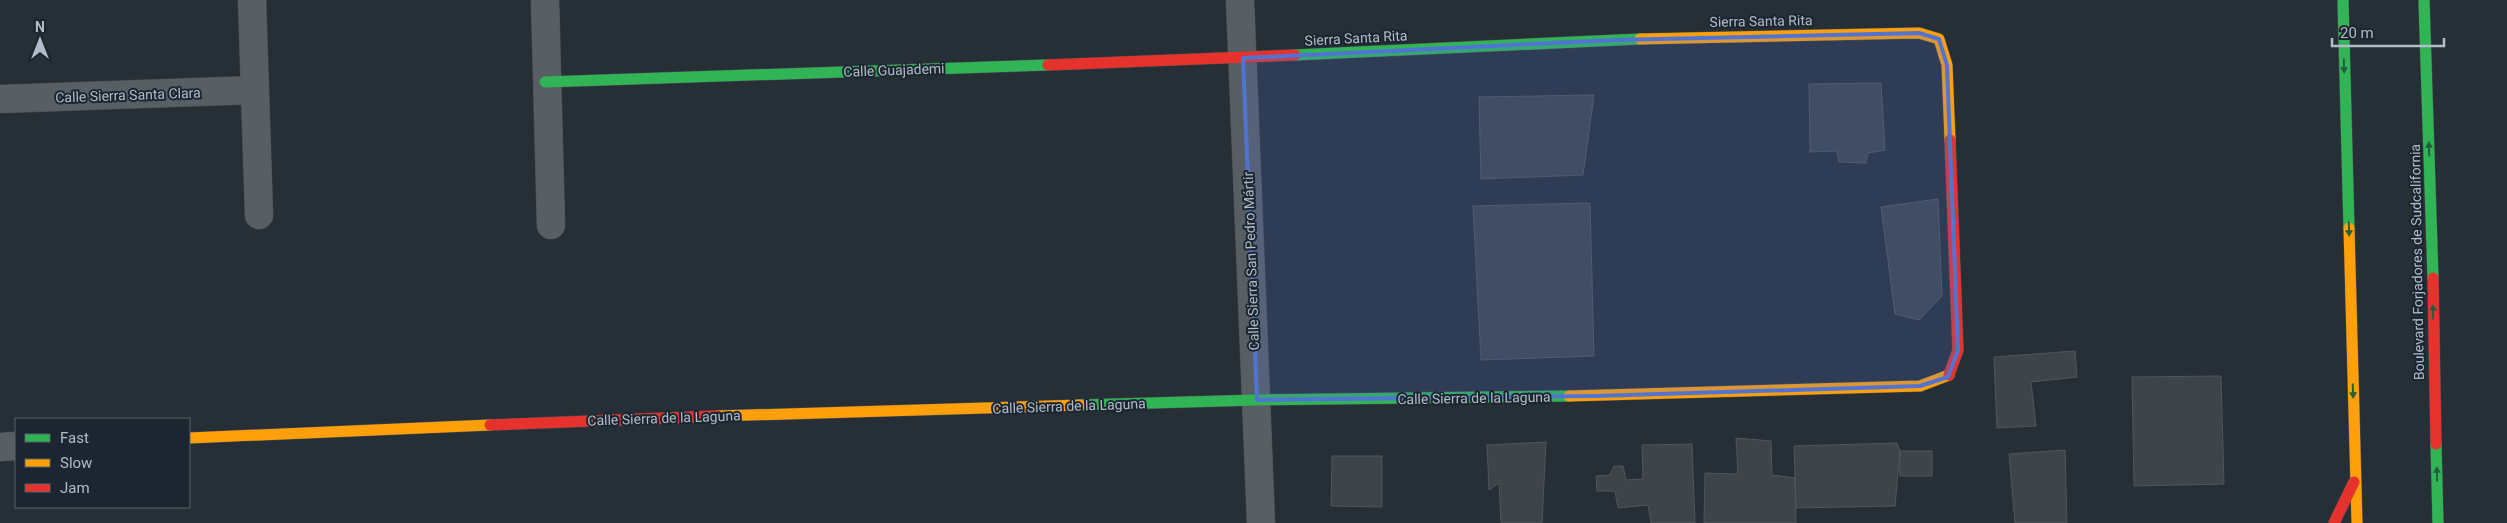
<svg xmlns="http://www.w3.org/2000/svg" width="2507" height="523" viewBox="0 0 2507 523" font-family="Roboto,sans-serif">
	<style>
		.building { fill: #3e444a; stroke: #4f565e }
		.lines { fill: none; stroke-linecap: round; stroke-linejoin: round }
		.street-casing { stroke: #464b51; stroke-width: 29 }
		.fast-casing { stroke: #464b51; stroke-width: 12 }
		.slow-casing { stroke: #464b51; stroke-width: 12 }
		.jam-casing { stroke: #464b51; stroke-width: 12 }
		.street { stroke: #575e64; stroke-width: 28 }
		.fast { stroke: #30b455; stroke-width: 11 }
		.slow { stroke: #ff9f0a; stroke-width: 11 }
		.jam { stroke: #e5322d; stroke-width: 11 }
		.oneway { fill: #235f3f }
		.marked { fill: #5174d2; fill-opacity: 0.2; stroke: #5174d2; stroke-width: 4; stroke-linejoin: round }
		.labels { text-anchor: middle; stroke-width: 4; stroke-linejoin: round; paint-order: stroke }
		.street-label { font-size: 14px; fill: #b1bcc8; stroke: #1b2631 }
	</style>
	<rect width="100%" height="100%" fill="#272f36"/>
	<path class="building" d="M 1881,83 L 1885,150 L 1868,153 L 1866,163 L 1839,162 L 1837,151 L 1810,152 L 1809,84 Z
		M 1594,95 L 1583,175 L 1481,179 L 1479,97 Z
		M 1938,199 L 1942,296 L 1919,320 L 1895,314 L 1881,207 Z
		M 1590,203 L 1594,356 L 1481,360 L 1473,206 Z
		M 2075,351 L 2077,377 L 2031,382 L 2036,426 L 1997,428 L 1994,357 Z
		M 2221,376 L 2224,484 L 2134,486 L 2132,377 Z
		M 1736,438 L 1771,441 L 1772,475 L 1795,478 L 1796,523 L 1704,523 L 1705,473 L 1738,474 Z
		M 1546,442 L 1542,523 L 1501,523 L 1499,483 L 1489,490 L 1487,445 Z
		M 1897,443 L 1900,451 L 1895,506 L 1796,508 L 1794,446 Z
		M 1692,444 L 1695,523 L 1651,523 L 1648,505 L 1618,508 L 1615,491 L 1597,491 L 1596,476 L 1610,475 L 1614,466 L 1623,466 L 1626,480 L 1643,479 L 1642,445 Z
		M 2065,450 L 2067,523 L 2015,523 L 2009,454 Z
		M 1900,451 L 1932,451 L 1932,476 L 1900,476 Z
		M 1332,456 L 1382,456 L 1382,507 L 1331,506 Z"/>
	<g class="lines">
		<g class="street-casing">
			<path id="street" d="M 252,0 L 259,215
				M 545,0 L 551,225
				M 1240,0 L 1261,523
				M 0,99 L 255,90
				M 0,447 L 16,446"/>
		</g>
		<g class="fast-casing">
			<path id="fast" d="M 2343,0 L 2349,228
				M 2424,0 L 2433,278
				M 1295,55 L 1640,39
				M 545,82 L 1048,65
				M 1080,405 L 1257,400 L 1569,396
				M 2436,444 L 2438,523"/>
		</g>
		<g class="slow-casing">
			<path id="slow" d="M 1640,39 L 1919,33 L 1939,39 L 1947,65 L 1950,140
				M 2349,228 L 2357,523
				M 1569,396 L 1920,386 L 1949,375
				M 717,416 L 1080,405
				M 189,438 L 490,425"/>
		</g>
		<g class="jam-casing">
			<path id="jam" d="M 1048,65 L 1295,55
				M 2433,278 L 2436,444
				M 1949,375 L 1958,350 L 1950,140
				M 490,425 L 717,416
				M 2334,523 L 2354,482"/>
		</g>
		<use href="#street" class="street"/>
		<use href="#fast" class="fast"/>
		<use href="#slow" class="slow"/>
		<use href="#jam" class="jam"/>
	</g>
	<defs><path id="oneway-solid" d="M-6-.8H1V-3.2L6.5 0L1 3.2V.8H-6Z" transform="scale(1.25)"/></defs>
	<g class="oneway">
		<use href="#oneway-solid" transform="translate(2344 66) rotate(89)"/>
		<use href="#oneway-solid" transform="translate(2429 149) rotate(-92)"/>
		<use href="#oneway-solid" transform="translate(2349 229) rotate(88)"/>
		<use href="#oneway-solid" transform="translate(2433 312) rotate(-91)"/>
		<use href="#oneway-solid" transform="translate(2353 391) rotate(88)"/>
		<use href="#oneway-solid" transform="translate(2437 474) rotate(-91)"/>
	</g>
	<path class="marked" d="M 1919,33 L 1939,39 L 1947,65 L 1958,350 L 1948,377 L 1920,386 L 1596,396 L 1257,400 L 1243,58 L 1614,40 Z"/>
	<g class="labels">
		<g class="street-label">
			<text transform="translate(1761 21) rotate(-1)" y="5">Sierra Santa Rita</text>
			<text transform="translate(1356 38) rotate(-3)" y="5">Sierra Santa Rita</text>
			<text transform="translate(894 70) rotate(-2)" y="5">Calle Guajademi</text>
			<text transform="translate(128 95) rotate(-2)" y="5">Calle Sierra Santa Clara</text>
			<text transform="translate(1251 261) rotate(-92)" y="5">Calle Sierra San Pedro Mártir</text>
			<text transform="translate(2417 262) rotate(-91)" y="5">Boulevard Forjadores de Sudcalifornia</text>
			<text transform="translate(1474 398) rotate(-1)" y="5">Calle Sierra de la Laguna</text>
			<text transform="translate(1069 406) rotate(-2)" y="5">Calle Sierra de la Laguna</text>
			<text transform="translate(664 418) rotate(-2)" y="5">Calle Sierra de la Laguna</text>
		</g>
	</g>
	<rect x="15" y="418" width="175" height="90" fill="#1b2631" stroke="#57626d"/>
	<rect x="25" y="434" width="25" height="8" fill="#30b455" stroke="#57626d"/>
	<text x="60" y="443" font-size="15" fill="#b1bcc8">Fast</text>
	<rect x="25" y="459" width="25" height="8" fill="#ff9f0a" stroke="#57626d"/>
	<text x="60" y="468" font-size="15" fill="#b1bcc8">Slow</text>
	<rect x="25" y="484" width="25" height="8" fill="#e5322d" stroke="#57626d"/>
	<text x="60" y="493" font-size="15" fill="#b1bcc8">Jam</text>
	<g transform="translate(40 40)" stroke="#1b2631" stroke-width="4" paint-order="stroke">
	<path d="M0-4L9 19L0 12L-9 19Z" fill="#b1bcc8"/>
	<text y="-8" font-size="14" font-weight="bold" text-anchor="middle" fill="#b1bcc8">N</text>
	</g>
	<path d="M2332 38v8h112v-8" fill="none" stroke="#b1bcc8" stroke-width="2.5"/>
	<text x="2340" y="38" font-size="15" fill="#b1bcc8" stroke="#1b2631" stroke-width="4" paint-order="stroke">20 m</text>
</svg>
